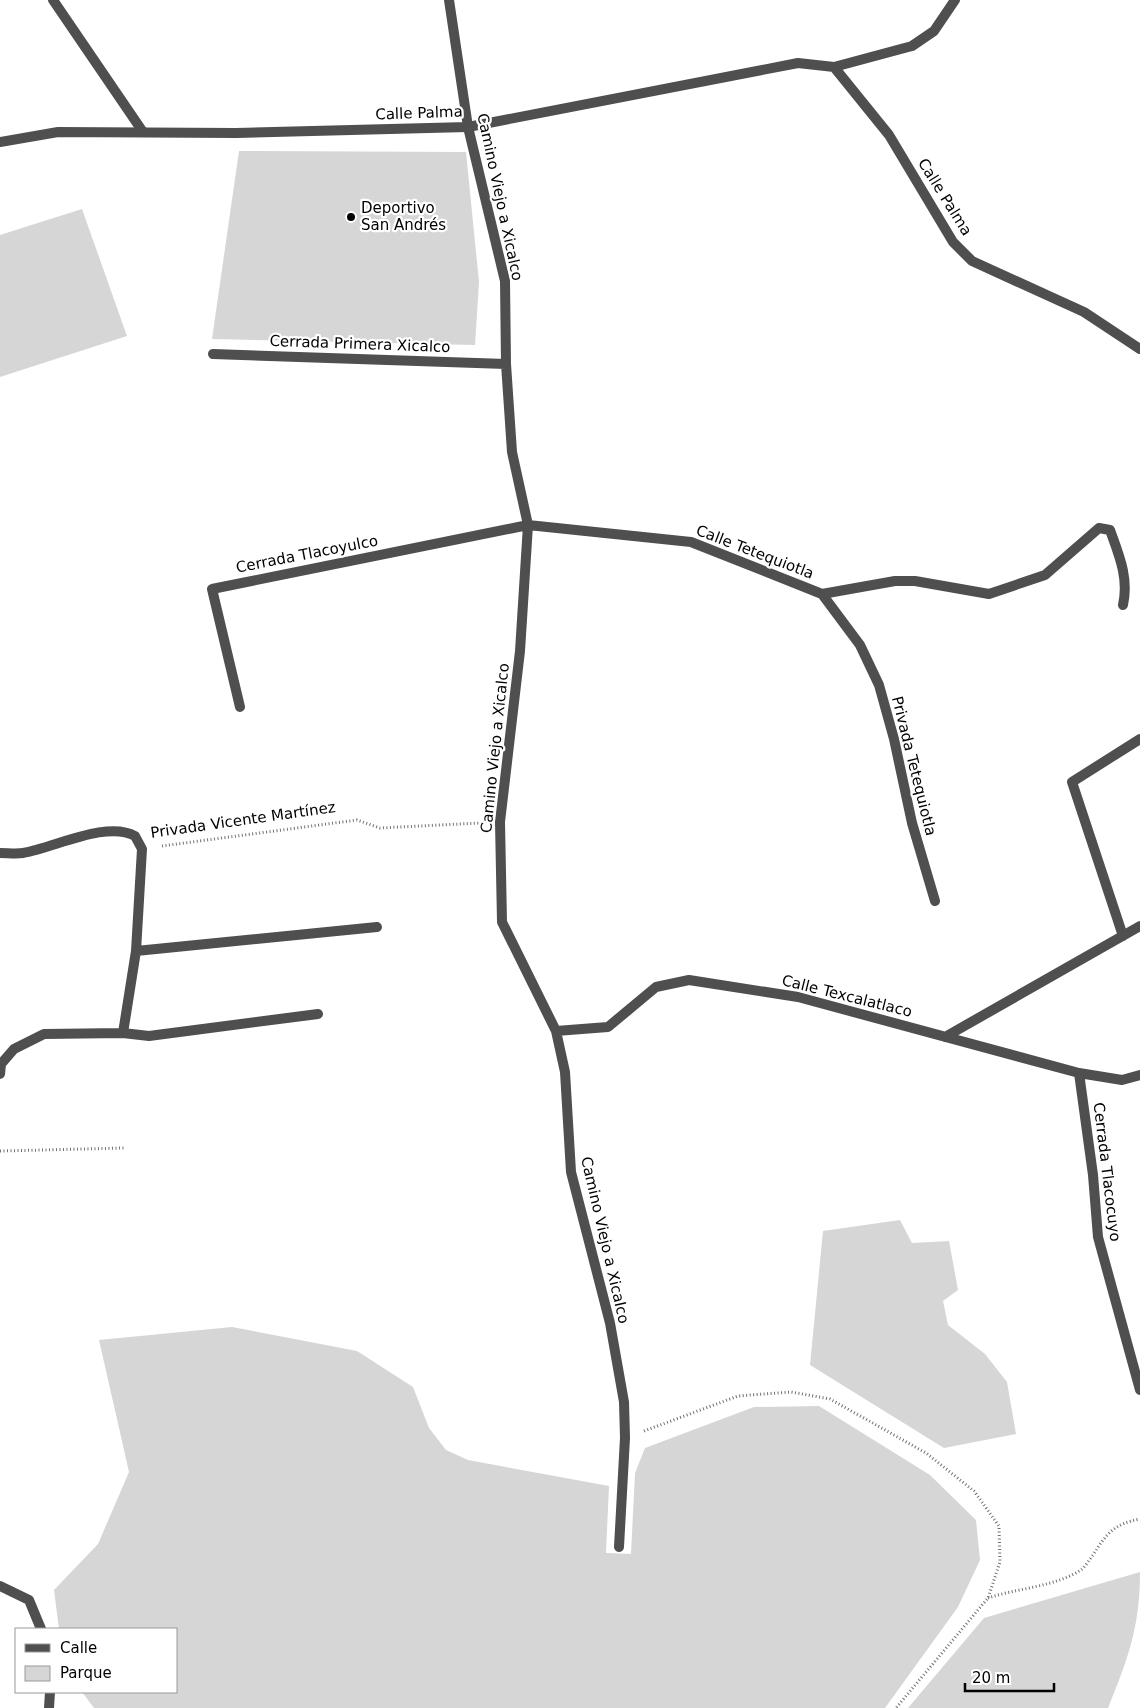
<svg xmlns="http://www.w3.org/2000/svg" width="1140" height="1708" viewBox="0 0 1140 1708" font-family="'DejaVu Sans',sans-serif">
	<style>
		.green { fill: #d6d6d6 }
		.lines { fill: none; stroke-linecap: round; stroke-linejoin: round }
		.path { stroke: #717171; stroke-width: 3; stroke-dasharray: 1 2.5; stroke-linecap: butt }
		.minor { stroke: #4f4f4f; stroke-width: 10 }
		.tertiary { stroke: #4f4f4f; stroke-width: 10 }
		.poi-dot { fill: #000; stroke: #fff; stroke-width: 2 }
		.labels { text-anchor: middle; stroke-width: 4.5; stroke-linejoin: round; paint-order: stroke }
		.street-label { font-size: 15px; fill: #000; stroke: #fff }
		.poi-label { font-size: 15px; fill: #000; stroke: #fff; text-anchor: start }
	</style>
	<rect width="100%" height="100%" fill="#fff"/>
	<path class="green" d="M 239,151 L 466,152 L 479,282 L 475,345 L 212,339 Z
		M 82,209 L 127,336 L 0,377 L 0,235 Z
		M 900,1220 L 912,1243 L 949,1241 L 958,1290 L 943,1301 L 948,1325 L 985,1354 L 1007,1382 L 1016,1434 L 944,1448 L 810,1365 L 823,1231 Z
		M 232,1327 L 357,1351 L 413,1387 L 429,1428 L 446,1450 L 468,1460 L 609,1486 L 606,1553 L 631,1554 L 635,1473 L 645,1448 L 754,1407 L 819,1406 L 930,1475 L 976,1520 L 980,1560 L 958,1607 L 885,1708 L 94,1708 L 82,1692 L 176,1692 L 176,1629 L 59,1629 L 54,1590 L 98,1544 L 129,1472 L 99,1340 Z
		M 1140,1572 C 1140,1627 1128,1659 1108,1708 L 908,1708 L 984,1618 Z"/>
	<g class="lines">
		<path class="path" d="M 162,846 L 357,820 L 380,828 L 480,823
			M 0,1151 L 124,1148
			M 644,1431 L 738,1396 L 791,1392 L 830,1399 L 926,1453 L 974,1491 L 999,1526 L 1000,1562 L 988,1598 L 896,1708
			M 988,1598 C 1018,1588 1054,1587 1081,1570 C 1086,1566 1089,1560 1093,1555 C 1107,1533 1114,1524 1140,1519"/>
		<path class="minor" d="M 53,0 L 143,132
			M 449,0 L 468,127 L 505,281 L 506,364 L 512,452 L 528,525 L 520,651 L 500,822 L 502,922 L 556,1031 L 565,1072 L 571,1172 L 610,1323 L 624,1402 L 625,1438 L 619,1547
			M 834,67 L 912,46 L 934,31 L 955,0
			M 213,354 L 506,364
			M 822,594 L 860,645 L 879,685 L 894,739 L 912,823 L 935,901
			M 240,707 L 212,589 L 528,525 L 691,542 L 822,594 L 895,581 L 915,581 L 989,594 L 1045,575 L 1099,528 L 1110,530 C 1119,555 1129,578 1123,605
			M 0,853 C 8,853 16,854 23,853 C 54,848 107,820 135,836 L 142,849 L 136,951 L 123,1033 L 44,1034 L 14,1049 L 1,1064 L 0,1074
			M 1123,936 L 1072,782 L 1140,739
			M 136,951 L 377,927
			M 556,1031 L 608,1027 L 656,987 L 689,980 L 798,997 L 1079,1073 L 1122,1080 L 1140,1075
			M 123,1033 L 149,1036 L 318,1014
			M 945,1037 L 1140,926
			M 1079,1073 L 1093,1175 L 1098,1237 L 1140,1390
			M 0,1586 L 29,1600 L 41,1629
			M 49,1708 L 50,1692"/>
		<path class="tertiary" d="M 0,142 L 58,132 L 236,133 L 468,127 L 798,63 L 834,67 L 889,135 L 953,242 L 972,261 L 1084,312 L 1140,349"/>
	</g>
	<circle class="poi-dot" cx="351" cy="217" r="5"/>
	<g class="labels">
		<g class="street-label">
			<text transform="translate(419 113) rotate(-2)" y="5">Calle Palma</text>
			<text transform="translate(500 197) rotate(78)" y="5">Camino Viejo a Xicalco</text>
			<text transform="translate(945 197) rotate(58)" y="5">Calle Palma</text>
			<text transform="translate(360 344) rotate(2)" y="5">Cerrada Primera Xicalco</text>
			<text transform="translate(755 552) rotate(21)" y="5">Calle Tetequiotla</text>
			<text transform="translate(307 554) rotate(-11)" y="5">Cerrada Tlacoyulco</text>
			<text transform="translate(495 748) rotate(-84)" y="5">Camino Viejo a Xicalco</text>
			<text transform="translate(914 766) rotate(76)" y="5">Privada Tetequiotla</text>
			<text transform="translate(243 820) rotate(-8)" y="5">Privada Vicente Martínez</text>
			<text transform="translate(847 996) rotate(14)" y="5">Calle Texcalatlaco</text>
			<text transform="translate(1107 1172) rotate(83)" y="5">Cerrada Tlacocuyo</text>
			<text transform="translate(605 1240) rotate(77)" y="5">Camino Viejo a Xicalco</text>
		</g>
		<g class="poi-label">
			<text x="361" y="213">Deportivo<tspan x="361" dy="17">San Andrés</tspan></text>
		</g>
	</g>
	<rect x="15" y="1628" width="162" height="65" fill="#ffffff" stroke="#999999"/>
	<rect x="25" y="1644" width="25" height="8" fill="#4f4f4f" stroke="#999999"/>
	<text x="60" y="1653" font-size="15" fill="#000000">Calle</text>
	<rect x="25" y="1666" width="25" height="15" fill="#d6d6d6" stroke="#999999"/>
	<text x="60" y="1678" font-size="15" fill="#000000">Parque</text>
	<path d="M965 1683v8h89v-8" fill="none" stroke="#000000" stroke-width="2.5"/>
	<text x="972" y="1683" font-size="15" fill="#000000" stroke="#ffffff" stroke-width="4" paint-order="stroke">20 m</text>
</svg>
